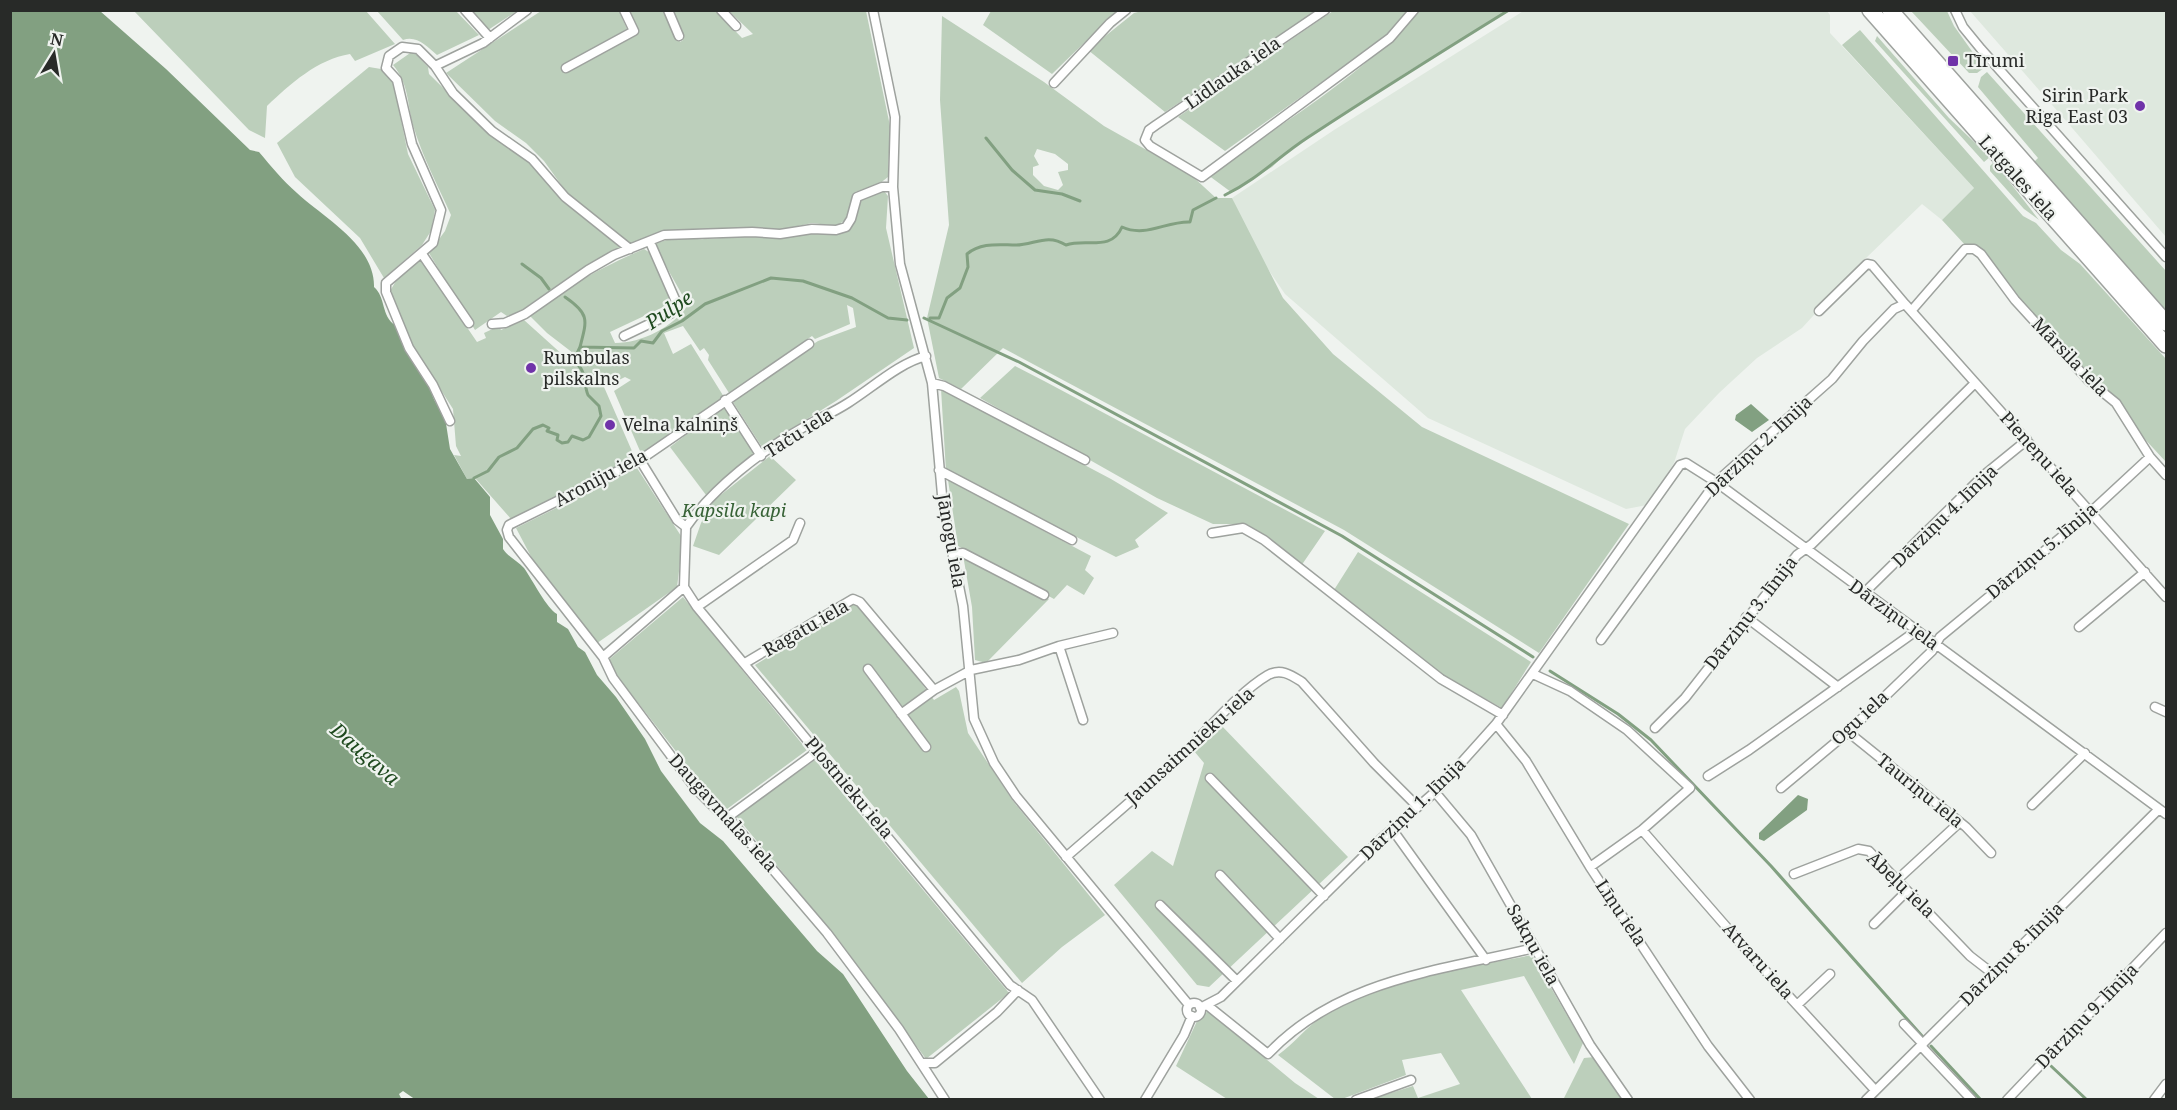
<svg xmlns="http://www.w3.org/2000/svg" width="2177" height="1110" viewBox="0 0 2177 1110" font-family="'Noto Serif',serif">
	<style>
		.built { fill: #dee8de }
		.green { fill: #bccfbb; fill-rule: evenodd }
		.water { fill: #82a081 }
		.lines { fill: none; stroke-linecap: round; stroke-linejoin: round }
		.stream { stroke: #82a081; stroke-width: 3 }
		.street-casing { stroke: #9ea29e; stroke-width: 11 }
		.highway-casing { stroke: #9ea29e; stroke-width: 18 }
		.street { stroke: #fff; stroke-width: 8 }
		.highway { stroke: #fff; stroke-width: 15 }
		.poi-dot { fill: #7033a9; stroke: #eff3ef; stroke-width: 2 }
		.labels { text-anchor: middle; stroke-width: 4.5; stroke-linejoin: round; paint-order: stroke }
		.poi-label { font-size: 18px; fill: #282a28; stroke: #eff3ef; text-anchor: start }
		.street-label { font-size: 18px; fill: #282a28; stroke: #eff3ef }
		.park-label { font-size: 18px; font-style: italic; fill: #386337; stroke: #eff3ef }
		.water-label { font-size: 20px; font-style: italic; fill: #1f4a1f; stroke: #eff3ef }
	</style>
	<rect width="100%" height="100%" fill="#eff3ef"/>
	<path class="built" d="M 1525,10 L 1827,11 L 1830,15 L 1830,33 L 1974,188 L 1942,220 L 1922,204 L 1865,259 L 1802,328 L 1757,358 L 1719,393 L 1685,429 L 1674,463 L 1647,505 L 1626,509 L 1428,418 L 1285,294 L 1251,244 L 1232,198 L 1334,130 Z
		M 1970,11 L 2166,11 L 2166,237 L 2067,122 Z"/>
	<path class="green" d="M 134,11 L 366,11 L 395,44 L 355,61 L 350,54 C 318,59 290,84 267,106 L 265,138 L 249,130 Z
		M 377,11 L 456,11 L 479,35 L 437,55 C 427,47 417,35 403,40 Z
		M 470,11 L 517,11 L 488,30 Z
		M 541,11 L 619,11 L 627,29 L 562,67 L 565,72 L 638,32 L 627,11 L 665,11 L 680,42 L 683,40 L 670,11 L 716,11 L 742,38 L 753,34 L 729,11 L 866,11 L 890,126 L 888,177 L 879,184 L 855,192 L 845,220 L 837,226 L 812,223 L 775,231 L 753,228 L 700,231 L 667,230 L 631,244 L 570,197 L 544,161 L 526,143 L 495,121 L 446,73 Z
		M 991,11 L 1117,11 L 1052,74 L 983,25 Z
		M 1142,11 L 1317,11 L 1165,112 L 1088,50 L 1134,13 Z
		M 1333,11 L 1411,11 L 1382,39 L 1225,151 L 1178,117 Z
		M 1419,11 L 1509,11 L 1407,72 L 1292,148 L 1272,167 L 1231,192 L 1208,175 C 1275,128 1367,73 1419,11 Z
		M 1911,11 L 1947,11 L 1954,26 L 1984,68 L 1977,73 L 1969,73 Z
		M 942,16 L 1044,82 L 1104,126 L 1191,175 L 1216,198 L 1232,198 L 1283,298 L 1333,354 L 1422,427 L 1629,524 L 1539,653 L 1344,530 L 1003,348 L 961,389 L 939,378 L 927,318 L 949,225 L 940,100 ZM 1037,149 L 1055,154 L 1068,164 L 1068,170 L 1058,172 L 1063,185 L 1058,190 L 1044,186 L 1033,175 L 1033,167 L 1039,165 L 1034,156 Z
		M 1860,30 L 2023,216 L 2036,223 L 2061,250 L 2080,264 L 2166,359 L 2166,462 L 1942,220 L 1974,188 L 1842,45 Z
		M 1877,36 L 1949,118 L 1990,157 L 1984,162 L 1875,41 Z
		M 413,51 L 428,67 L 429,74 L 484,128 L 533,165 L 623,248 L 584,267 L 519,312 L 507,316 L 501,312 L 475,330 L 429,253 L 445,231 L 451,215 C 438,186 422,156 413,125 C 407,103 409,84 393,65 Z
		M 369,67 L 381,69 L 393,80 L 408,154 L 435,210 L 431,231 L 422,245 L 384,278 L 360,238 L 295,177 L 277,143 Z
		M 1987,72 L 2166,271 L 2166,310 L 2034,162 L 2038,158 L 1978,87 L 1981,77 Z
		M 1994,162 L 2039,220 L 2024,209 L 1990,171 L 1990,166 Z
		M 884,191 L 888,196 L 886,228 L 914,348 L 836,401 L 762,447 L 731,399 L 818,341 L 856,327 L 853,308 L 847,305 L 850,324 L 815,339 L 812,336 L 729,393 L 708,360 L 709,355 L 704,348 L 700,351 L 683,326 L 664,333 L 673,354 L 691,344 L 724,397 L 645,451 L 640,451 L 614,391 L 631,380 L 625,377 L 617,381 L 611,377 L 605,380 L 604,387 L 635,458 L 511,519 L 475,478 L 467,479 L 454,455 L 461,456 L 456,446 L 453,409 L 404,332 L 389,293 L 397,279 L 421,260 L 477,342 L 486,338 L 484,333 L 499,326 L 501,330 L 524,320 L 564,356 L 571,357 L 573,353 L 547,333 L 530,316 C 569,285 598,269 644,249 L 652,254 L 676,301 L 610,332 L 615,343 C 642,343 673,327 688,305 L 654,245 C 672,235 688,240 708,239 C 752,236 795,231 839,234 L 852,223 L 860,199 Z
		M 1015,366 L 1046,382 L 1325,531 L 1301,566 L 1269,539 L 1244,524 L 1213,524 L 1157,498 L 980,398 Z
		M 941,389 L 1111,479 L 1168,513 L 1135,540 L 1139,547 L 1116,557 L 946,471 Z
		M 724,406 L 756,452 L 706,495 L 670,447 Z
		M 770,456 L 796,480 L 719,555 L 693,546 L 701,523 L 713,501 Z
		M 637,468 L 683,539 L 677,587 L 593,646 L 546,585 L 516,528 Z
		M 948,480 L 1091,556 L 1085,570 L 1094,578 L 1084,595 L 1067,585 L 1054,599 L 958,546 Z
		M 1358,552 L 1531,662 L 1502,708 L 1444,676 L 1334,590 Z
		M 963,555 L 1049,599 L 986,663 L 975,660 L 972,607 Z
		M 683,597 L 807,750 L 727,809 L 711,796 L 606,662 Z
		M 862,604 L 934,700 L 956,687 L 959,691 L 968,733 L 1013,801 L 1105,915 L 1062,947 L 1022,983 L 755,665 L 852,605 Z
		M 1220,724 L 1348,857 L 1209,987 L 1197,985 L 1114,885 L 1152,851 L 1173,866 L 1204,763 L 1194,751 Z
		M 815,760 L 1009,993 L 926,1059 L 841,943 L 736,816 Z
		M 1532,955 L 1583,1043 L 1574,1064 L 1524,976 L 1461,990 L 1532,1099 L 1372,1099 L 1413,1086 L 1418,1098 L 1460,1084 L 1441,1053 L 1402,1060 L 1406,1075 L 1342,1099 L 1335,1099 L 1278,1055 C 1294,1044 1306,1027 1323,1016 C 1385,977 1461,969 1532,955 Z
		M 1208,1011 L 1295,1083 L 1319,1099 L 1227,1099 L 1176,1066 L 1198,1019 Z
		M 1595,1057 L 1623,1100 L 1563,1100 L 1584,1058 Z"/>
	<path class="water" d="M 10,11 L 100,11 L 166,69 L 250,150 L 259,152 C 271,166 283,181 297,193 C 324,218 375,245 374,287 C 386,297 381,316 395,325 L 431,386 C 430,394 437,408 444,411 L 450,449 L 467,479 L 474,478 L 490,497 L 490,515 L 503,539 L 503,549 C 508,557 518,561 524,568 C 532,579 547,609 557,614 L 557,622 L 568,629 L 578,647 L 585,652 L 597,675 L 616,697 L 645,739 L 661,771 L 700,823 L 723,841 L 817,951 L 843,974 L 907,1071 L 929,1099 L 416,1100 L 403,1091 L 399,1094 L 402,1100 L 11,1099 Z
		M 1751,404 L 1769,420 L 1752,432 L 1735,420 L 1736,415 Z
		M 1798,795 L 1808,799 L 1807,810 L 1764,841 L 1759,839 L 1759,833 Z"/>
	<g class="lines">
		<path class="stream" d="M 986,138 L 1012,170 L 1035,190 L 1062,194 L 1080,201
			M 1225,195 C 1258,179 1278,157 1307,138 C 1374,94 1441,52 1509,10
			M 522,264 L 541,278 L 549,289
			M 565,297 C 590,314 587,320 580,347
			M 924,318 L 1019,362 L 1342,536 L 1533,657
			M 930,318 L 939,318 L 947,298 L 960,288 L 968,267 L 967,254 C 981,242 999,245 1016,245 C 1034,245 1047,233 1066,245 C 1086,238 1111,252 1122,227 C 1146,238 1166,221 1190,222 L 1193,210 L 1216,198
			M 474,478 L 488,471 L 499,457 L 517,448 L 533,429 L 543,425 L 549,428 L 547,431 L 558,435 L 557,440 L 562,443 L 568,442 L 572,436 L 583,440 L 589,437 L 601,416 L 599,406 L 588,395 C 583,383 587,368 573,362 L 580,347 L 634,348 L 641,341 L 653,343 L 662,331 L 682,321 L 705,304 L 771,278 L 803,281 L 852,298 L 888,318 L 907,320
			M 1550,671 L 1618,714 L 1651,740 L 1771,866 L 1923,1037
			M 1931,1046 L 1981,1100
			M 2051,1066 L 2087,1100"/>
		<g class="street-casing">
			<path id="street" d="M 465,10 L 490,38
				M 668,10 L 679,36
				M 721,10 L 736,26
				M 873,10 L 895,117 L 893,187 L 900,264 L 932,383 L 943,506 L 963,606 L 974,719 L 994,763 L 1016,796 L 1189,1005
				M 1325,10 L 1156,125 L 1149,130 L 1145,140 L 1150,146 L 1202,177 L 1390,38 L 1414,10
				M 1955,10 L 1963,27 L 1981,49 L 2166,257
				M 435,66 L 483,43 L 527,10
				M 566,68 L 634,31 L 624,10
				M 1054,83 L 1110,23 L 1126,10
				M 422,254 L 469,323
				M 1912,310 L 1965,249 L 1974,249 L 1981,254 L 2015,300 L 2089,381 L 2116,403 L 2150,457 L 2166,475
				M 1819,311 L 1867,264 L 1872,265 L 1905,304
				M 492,324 L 505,323 L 525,314 L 588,270 L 614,255 L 664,235 L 752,232 L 780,234 L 812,229 L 836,230 L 846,227 L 851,219 L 857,197 L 882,187 L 893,187
				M 624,336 L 670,314 L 678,306 L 650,242
				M 809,344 L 640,460 L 509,525 L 507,530 L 509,537 L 603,657 L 613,678 L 695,788 L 717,810 L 728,817 L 827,933 L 899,1029 L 945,1100
				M 932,383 L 944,386 L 1085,460
				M 725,400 L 761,456
				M 450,421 L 433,385 L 409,348 L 386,292 L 386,283 L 433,243 L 441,210 L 412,144 L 397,80 L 386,68 L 389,56 L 402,47 L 418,49 L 435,66 L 453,93 L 492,131 L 532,159 L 565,197 L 630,249
				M 640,460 L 677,520 L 686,527 L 684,587 L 697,607 L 1010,985 L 1032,1000 L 1100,1100
				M 939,470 L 1072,540
				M 686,527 C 713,488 762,450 804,427 C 818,419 834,412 848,403 C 872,388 899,363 926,356
				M 1212,533 L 1243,528 L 1264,540 L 1441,679 L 1503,715
				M 953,554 L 963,553 L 1044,595
				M 1864,593 L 1984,475 L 2027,440
				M 697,607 L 793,540 L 800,523
				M 1746,617 L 1838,687
				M 2079,627 L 2145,572
				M 1601,640 L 1716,482 L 1832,379 L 1863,341 L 1894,309 L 1905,304 L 2166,597
				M 1059,646 L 1083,720
				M 603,657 L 684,587
				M 745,663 L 853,599 L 860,602 L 934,690
				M 868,669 L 926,747
				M 1533,674 L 1570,691 L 1627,730 L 1690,788 L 1642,830 L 1590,867
				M 2155,707 L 2166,712
				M 901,714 L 934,690 L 971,670 L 1019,660 L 1059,646 L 1113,633
				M 1496,724 L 1526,761 L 1590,867 L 1708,1046 L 1750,1100
				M 1655,728 L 1685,698 L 1797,555 L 1812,544 L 1975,383
				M 1848,732 L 1966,827 L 1991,853
				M 1708,776 L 1749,750 L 1916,631
				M 1210,778 L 1324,896
				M 1781,788 L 1848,732 L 1932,651 L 1940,637 L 2082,520 L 2150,457
				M 1435,792 L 1471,835 L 1590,1045 L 1628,1100
				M 2032,805 L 2085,753
				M 728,817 L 818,751
				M 1392,829 L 1486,960
				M 1642,830 L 1750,954 L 1875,1090
				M 1066,857 C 1105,823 1146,789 1184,753 C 1208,730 1239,692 1268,675 C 1281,668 1291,675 1302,682 L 1374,763 L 1417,806
				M 1794,874 L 1858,849 L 1869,851 L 1970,956 L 1992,973
				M 1220,875 L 1280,939
				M 1897,880 L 1960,822
				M 1160,905 L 1237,981
				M 1874,924 L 1907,891
				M1187 1010a7 7 0 1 1 14 0a7 7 0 1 1-14 0Z
				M 1207,1005 L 1268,1054 C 1339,979 1439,971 1534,948
				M 1797,1005 L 1830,974
				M 1200,1008 L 1221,997 L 1382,838 L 1435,792 L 1496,724 L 1680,465 L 1686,463 L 1716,482 L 2166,814
				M 1904,1024 L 1923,1044
				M 1921,1046 L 1972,1100
				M 922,1063 L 935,1063 L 997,1012 L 1018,990
				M 1145,1100 L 1184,1035 L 1192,1016
				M 1356,1100 L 1411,1080
				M 1866,1100 L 2159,809
				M 2007,1100 L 2166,933
				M 2154,1100 L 2166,1084"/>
		</g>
		<g class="highway-casing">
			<path id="highway" d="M 1870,10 L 2166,345
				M 1890,10 L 2166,323"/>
		</g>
		<use href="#street" class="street"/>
		<use href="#highway" class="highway"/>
	</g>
	<g class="poi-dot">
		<rect x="1947" y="55" width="12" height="12" rx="3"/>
		<circle cx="2140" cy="106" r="6"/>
		<circle cx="531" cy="368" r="6"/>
		<circle cx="610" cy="425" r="6"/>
	</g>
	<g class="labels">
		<g class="poi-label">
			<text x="1965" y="67">Tīrumi</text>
			<text x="2128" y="102" text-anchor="end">Sirin Park<tspan x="2128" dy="21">Riga East 03</tspan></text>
			<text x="543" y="364">Rumbulas<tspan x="543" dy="21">pilskalns</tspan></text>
			<text x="622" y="431">Velna kalniņš</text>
		</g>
		<g class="street-label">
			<text transform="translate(1233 73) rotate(-35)" y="6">Lidlauka iela</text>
			<text transform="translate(2018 178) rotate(48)" y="6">Latgales iela</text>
			<text transform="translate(2070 357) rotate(46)" y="6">Mārsila iela</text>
			<text transform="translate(799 433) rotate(-32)" y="6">Taču iela</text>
			<text transform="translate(1759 446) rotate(-43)" y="6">Dārziņu 2. līnija</text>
			<text transform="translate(2039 454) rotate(48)" y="6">Pieneņu iela</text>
			<text transform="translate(601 478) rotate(-28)" y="6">Aroniju iela</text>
			<text transform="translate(1945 516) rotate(-44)" y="6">Dārziņu 4. līnija</text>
			<text transform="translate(951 541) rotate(80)" y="6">Jāņogu iela</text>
			<text transform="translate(2042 551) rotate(-40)" y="6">Dārziņu 5. līnija</text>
			<text transform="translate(1751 613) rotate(-52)" y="6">Dārziņu 3. līnija</text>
			<text transform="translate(1894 615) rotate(36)" y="6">Dārziņu iela</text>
			<text transform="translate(806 628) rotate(-30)" y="6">Ragatu iela</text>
			<text transform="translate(1860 718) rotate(-43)" y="6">Ogu iela</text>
			<text transform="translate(1190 746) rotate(-42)" y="6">Jaunsaimnieku iela</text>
			<text transform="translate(849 788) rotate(50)" y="6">Plostnieku iela</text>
			<text transform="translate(1920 791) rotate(39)" y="6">Tauriņu iela</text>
			<text transform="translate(1413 809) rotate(-44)" y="6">Dārziņu 1. līnija</text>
			<text transform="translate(723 813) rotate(48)" y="6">Daugavmalas iela</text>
			<text transform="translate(1901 885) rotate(44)" y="6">Ābeļu iela</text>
			<text transform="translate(1621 913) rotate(56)" y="6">Līņu iela</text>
			<text transform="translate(1533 945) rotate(61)" y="6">Sakņu iela</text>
			<text transform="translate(2012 954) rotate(-45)" y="6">Dārziņu 8. līnija</text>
			<text transform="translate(1758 961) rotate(48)" y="6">Atvaru iela</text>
			<text transform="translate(2087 1016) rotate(-46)" y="6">Dārziņu 9. līnija</text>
		</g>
		<g class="park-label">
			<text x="734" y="517">Kapsila kapi</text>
		</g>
		<g class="water-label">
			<text transform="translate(669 310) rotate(-34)" y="7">Pulpe</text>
			<text transform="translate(365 754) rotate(41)" y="7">Daugava</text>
		</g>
	</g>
	<rect width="2177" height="1110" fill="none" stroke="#282a28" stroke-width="24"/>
	<g transform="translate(54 54) rotate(11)" stroke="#eff3ef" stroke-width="4.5" paint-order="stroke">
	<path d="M0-4.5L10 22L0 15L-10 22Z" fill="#282a28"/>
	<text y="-9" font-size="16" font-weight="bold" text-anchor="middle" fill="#282a28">N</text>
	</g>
</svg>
